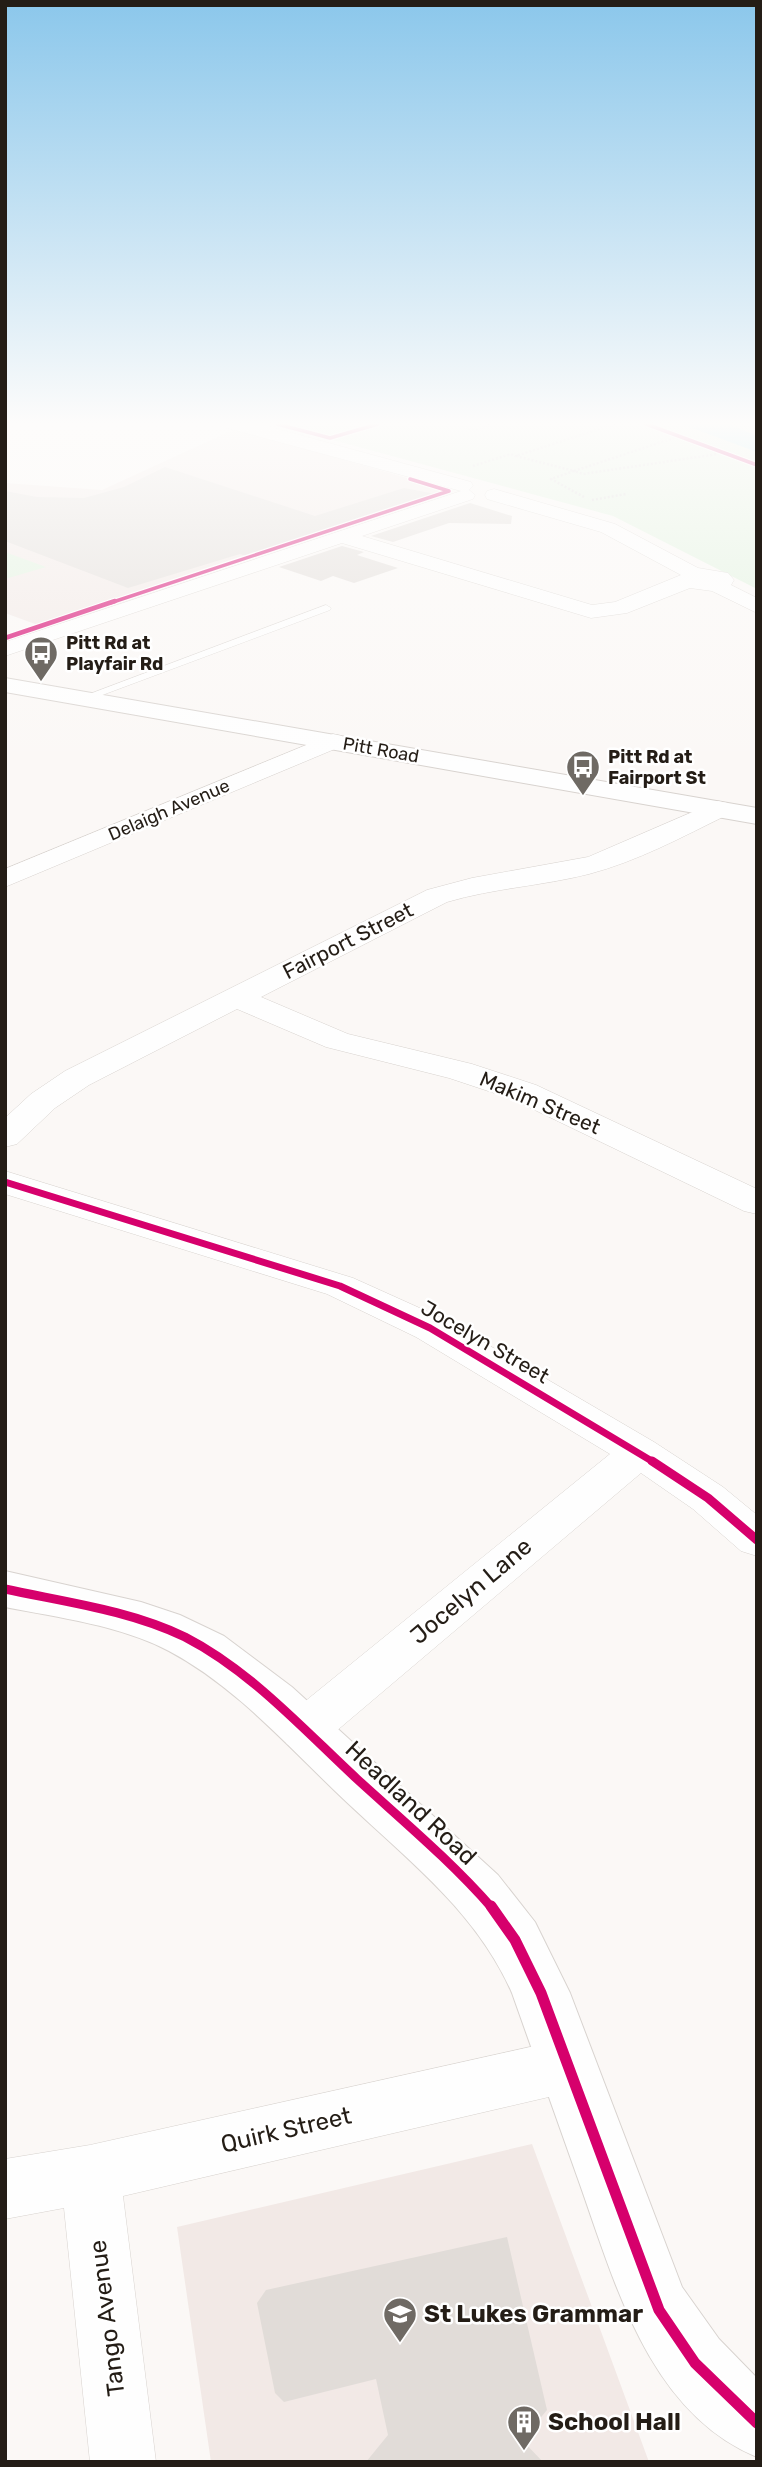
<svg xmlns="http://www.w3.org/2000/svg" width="762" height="2467" viewBox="0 0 762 2467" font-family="Rubik,sans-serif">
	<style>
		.education { fill: #f2e9e6 }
		.green { fill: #dff2dd }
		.water { fill: #a1e4f0 }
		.building { fill: #e1dcd8 }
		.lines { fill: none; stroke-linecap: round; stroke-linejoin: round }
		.service-casing { stroke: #d8d3cf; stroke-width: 1 }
		.minor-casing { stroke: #d8d3cf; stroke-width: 1 }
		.tertiary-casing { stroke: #d8d3cf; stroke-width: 2 }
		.secondary-casing { stroke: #d8d3cf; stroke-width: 2 }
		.path { stroke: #d6d5d4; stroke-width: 2.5; stroke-dasharray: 2 2; stroke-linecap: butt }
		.service { fill: #fefefe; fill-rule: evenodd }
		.minor { fill: #fefefe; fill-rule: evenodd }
		.tertiary { fill: #fefefe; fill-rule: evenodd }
		.secondary { fill: #fefefe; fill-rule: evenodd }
		.cycleway-far4-casing { stroke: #fff; stroke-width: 6 }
		.cycleway-far3-casing { stroke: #fff; stroke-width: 7 }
		.cycleway-far2-casing { stroke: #fff; stroke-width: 11 }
		.cycleway-far1-casing { stroke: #fff; stroke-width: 13 }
		.cycleway-casing { stroke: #fff; stroke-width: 16 }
		.cycleway-far4 { stroke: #d6006c; stroke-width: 3.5 }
		.cycleway-far3 { stroke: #d6006c; stroke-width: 4.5 }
		.cycleway-far2 { stroke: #d6006c; stroke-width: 7 }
		.cycleway-far1 { stroke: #d6006c; stroke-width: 9 }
		.cycleway { stroke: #d6006c; stroke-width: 11 }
		.labels { text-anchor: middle; stroke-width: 5; stroke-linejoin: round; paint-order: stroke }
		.far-poi-label { font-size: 18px; font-weight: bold; fill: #241d16; stroke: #fff; text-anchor: start }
		.far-street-label { font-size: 18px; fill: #241d16; stroke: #fff }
		.street-label { font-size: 21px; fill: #241d16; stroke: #fff }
		.near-street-label { font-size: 24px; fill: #241d16; stroke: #fff }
		.near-poi-label { font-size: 24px; font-weight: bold; fill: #241d16; stroke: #fff; text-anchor: start }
	</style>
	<rect width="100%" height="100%" fill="#fbf8f6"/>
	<path class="education" d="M 235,429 L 453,491 L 46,628 L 5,613 L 5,483 L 102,490 Z
		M 532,2144 L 649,2462 L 211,2462 L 177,2227 Z"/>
	<path class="green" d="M 274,424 L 757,424 L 757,589 L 613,516 Z
		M 5,552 L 46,567 L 5,579 Z"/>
	<path class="water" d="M 681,424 L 729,424 L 757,436 L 757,452 Z"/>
	<path class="building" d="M 165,467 L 315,516 L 404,488 L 441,495 L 251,558 L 240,554 L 128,588 L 5,541 L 5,491 L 37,497 L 84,498 L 124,487 Z
		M 470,503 L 512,516 L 511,524 L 449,523 L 393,542 L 371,536 Z
		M 342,546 L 364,552 L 357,555 L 398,568 L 354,583 L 333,576 L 321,581 L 279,567 Z
		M 507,2237 L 547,2410 L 522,2440 L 543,2462 L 366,2462 L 388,2435 L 376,2379 L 284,2402 L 275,2393 L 257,2303 L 266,2290 Z"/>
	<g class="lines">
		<g class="service-casing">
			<path id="service" d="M 326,605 L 331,608 L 330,610 L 89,700 L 79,698 Z"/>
		</g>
		<g class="minor-casing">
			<path id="minor" d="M 225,424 L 263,425 L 471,482 L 473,486 L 469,490 L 475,495 L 473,499 L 362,536 L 592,605 L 615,602 L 681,575 L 601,532 L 487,499 L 485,495 L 487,491 L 494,489 L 615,524 L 698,568 L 728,573 L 734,580 L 731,585 L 757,598 L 757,613 L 712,591 L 690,588 L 627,613 L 591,618 L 342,543 L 5,656 L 5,642 L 461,491 L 227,428 Z
				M 333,734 L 342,736 L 345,741 L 342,746 L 5,887 L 5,869 Z
				M 718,801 L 727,803 L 731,809 L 727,815 C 682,837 638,861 589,874 C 542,886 494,888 447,902 L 261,997 L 348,1034 L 472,1064 L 536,1085 L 757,1189 L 757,1214 L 744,1211 L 512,1099 L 449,1078 L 326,1047 L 237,1009 L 89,1085 L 55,1108 L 17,1144 L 5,1147 L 5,1118 L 31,1094 L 65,1071 L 427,890 L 472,878 L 588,857 Z
				M 5,1171 L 353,1278 L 444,1319 L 654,1442 L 723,1487 L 757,1515 L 757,1556 L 741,1551 L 693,1509 L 641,1473 L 321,1744 L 304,1750 L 287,1744 L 280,1730 L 287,1716 L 610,1454 L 416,1337 L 327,1294 L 5,1194 Z
				M 566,2039 L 586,2047 L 595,2066 L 586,2085 L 566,2093 L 123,2196 L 156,2462 L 90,2462 L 64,2208 L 5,2219 L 5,2159 L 90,2145 Z"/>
		</g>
		<g class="tertiary-casing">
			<path id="tertiary" d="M 5,1571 L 141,1602 L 180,1615 L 224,1636 L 292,1687 L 498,1875 L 535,1922 L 570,1993 L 682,2287 L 719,2339 L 757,2378 L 757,2457 C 648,2412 614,2280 578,2179 C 556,2117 534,2055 512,1993 C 475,1908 400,1854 335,1791 C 283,1741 233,1685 169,1651 C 119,1625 60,1618 5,1607 Z"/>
		</g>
		<g class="secondary-casing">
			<path id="secondary" d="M 5,678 L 757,808 L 757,824 L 5,692 Z"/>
		</g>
		<path class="path" d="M 453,424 L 475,430 L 493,424
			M 615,424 L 516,456 L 574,471 L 674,438
			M 473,466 L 511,454 L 516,456
			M 584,497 L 551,479 L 574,471 L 583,474 L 718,454
			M 592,500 L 626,494"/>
		<use href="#service" class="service"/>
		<use href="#minor" class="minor"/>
		<use href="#tertiary" class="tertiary"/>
		<use href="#secondary" class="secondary"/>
		<g class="cycleway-far4-casing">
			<path id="cycleway-far4" d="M 277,424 L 330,438 L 378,424
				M 646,424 L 757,465
				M 110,603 L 449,491 L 410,479"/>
		</g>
		<g class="cycleway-far3-casing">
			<path id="cycleway-far3" d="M 5,638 L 115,601"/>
		</g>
		<g class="cycleway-far2-casing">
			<path id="cycleway-far2" d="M 5,1182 L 340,1286 L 430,1328 L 655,1463"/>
		</g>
		<g class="cycleway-far1-casing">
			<path id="cycleway-far1" d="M 652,1461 L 708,1498 L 757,1540
				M 5,1589 C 65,1602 129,1610 185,1637 C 251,1671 303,1729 357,1779 C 403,1821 451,1861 492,1908"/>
		</g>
		<g class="cycleway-casing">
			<path id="cycleway" d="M 491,1906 L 515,1940 L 541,1993 L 659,2310 L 695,2363 L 757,2423"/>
		</g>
		<use href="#cycleway-far4" class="cycleway-far4"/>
		<use href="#cycleway-far3" class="cycleway-far3"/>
		<use href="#cycleway-far2" class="cycleway-far2"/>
		<use href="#cycleway-far1" class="cycleway-far1"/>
		<use href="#cycleway" class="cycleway"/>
	</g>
	<linearGradient id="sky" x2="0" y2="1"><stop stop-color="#8bc7eb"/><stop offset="0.55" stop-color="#fdfcfb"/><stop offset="1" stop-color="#fdfcfb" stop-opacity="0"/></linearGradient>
	<rect width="762" height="770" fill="url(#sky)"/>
	<defs>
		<g id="bus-pin" transform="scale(1.75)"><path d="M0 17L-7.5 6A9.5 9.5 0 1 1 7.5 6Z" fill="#6f6a64" stroke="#fff"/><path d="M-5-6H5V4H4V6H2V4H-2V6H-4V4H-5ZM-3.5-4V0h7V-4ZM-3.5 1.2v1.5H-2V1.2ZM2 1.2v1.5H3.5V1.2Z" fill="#fff"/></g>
		<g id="school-pin" transform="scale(1.75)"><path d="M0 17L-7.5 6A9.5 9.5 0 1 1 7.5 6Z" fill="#6f6a64" stroke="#fff"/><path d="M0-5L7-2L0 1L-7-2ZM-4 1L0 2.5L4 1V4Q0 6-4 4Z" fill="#fff"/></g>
		<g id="building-pin" transform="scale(1.75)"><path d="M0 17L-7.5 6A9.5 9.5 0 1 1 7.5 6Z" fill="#6f6a64" stroke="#fff"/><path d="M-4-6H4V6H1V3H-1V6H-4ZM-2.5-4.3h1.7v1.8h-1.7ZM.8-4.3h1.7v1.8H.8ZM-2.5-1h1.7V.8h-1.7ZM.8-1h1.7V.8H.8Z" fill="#fff"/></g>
	</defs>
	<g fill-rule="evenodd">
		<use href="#bus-pin" x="41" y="653"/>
		<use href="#bus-pin" x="583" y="767"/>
		<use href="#school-pin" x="400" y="2314"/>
		<use href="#building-pin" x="524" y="2422"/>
	</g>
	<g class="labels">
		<g class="far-poi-label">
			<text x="66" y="649">Pitt Rd at<tspan x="66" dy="21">Playfair Rd</tspan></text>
			<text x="608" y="763">Pitt Rd at<tspan x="608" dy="21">Fairport St</tspan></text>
		</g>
		<g class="far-street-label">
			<text transform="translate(381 750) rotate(10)" y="6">Pitt Road</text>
			<text transform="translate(169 810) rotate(-23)" y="6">Delaigh Avenue</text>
		</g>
		<g class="street-label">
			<text transform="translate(348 941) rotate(-27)" y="7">Fairport Street</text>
			<text transform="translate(540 1103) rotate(23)" y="7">Makim Street</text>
			<text transform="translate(485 1342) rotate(30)" y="7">Jocelyn Street</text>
		</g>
		<g class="near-street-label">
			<text transform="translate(471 1591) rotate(-40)" y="8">Jocelyn Lane</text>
			<text transform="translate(411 1803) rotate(43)" y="8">Headland Road</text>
			<text transform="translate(286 2130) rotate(-13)" y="8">Quirk Street</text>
			<text transform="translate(107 2318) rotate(-97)" y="8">Tango Avenue</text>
		</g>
		<g class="near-poi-label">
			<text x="424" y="2322">St Lukes Grammar</text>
			<text x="548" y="2430">School Hall</text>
		</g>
	</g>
	<rect width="762" height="2467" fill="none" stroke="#241d16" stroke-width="14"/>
</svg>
